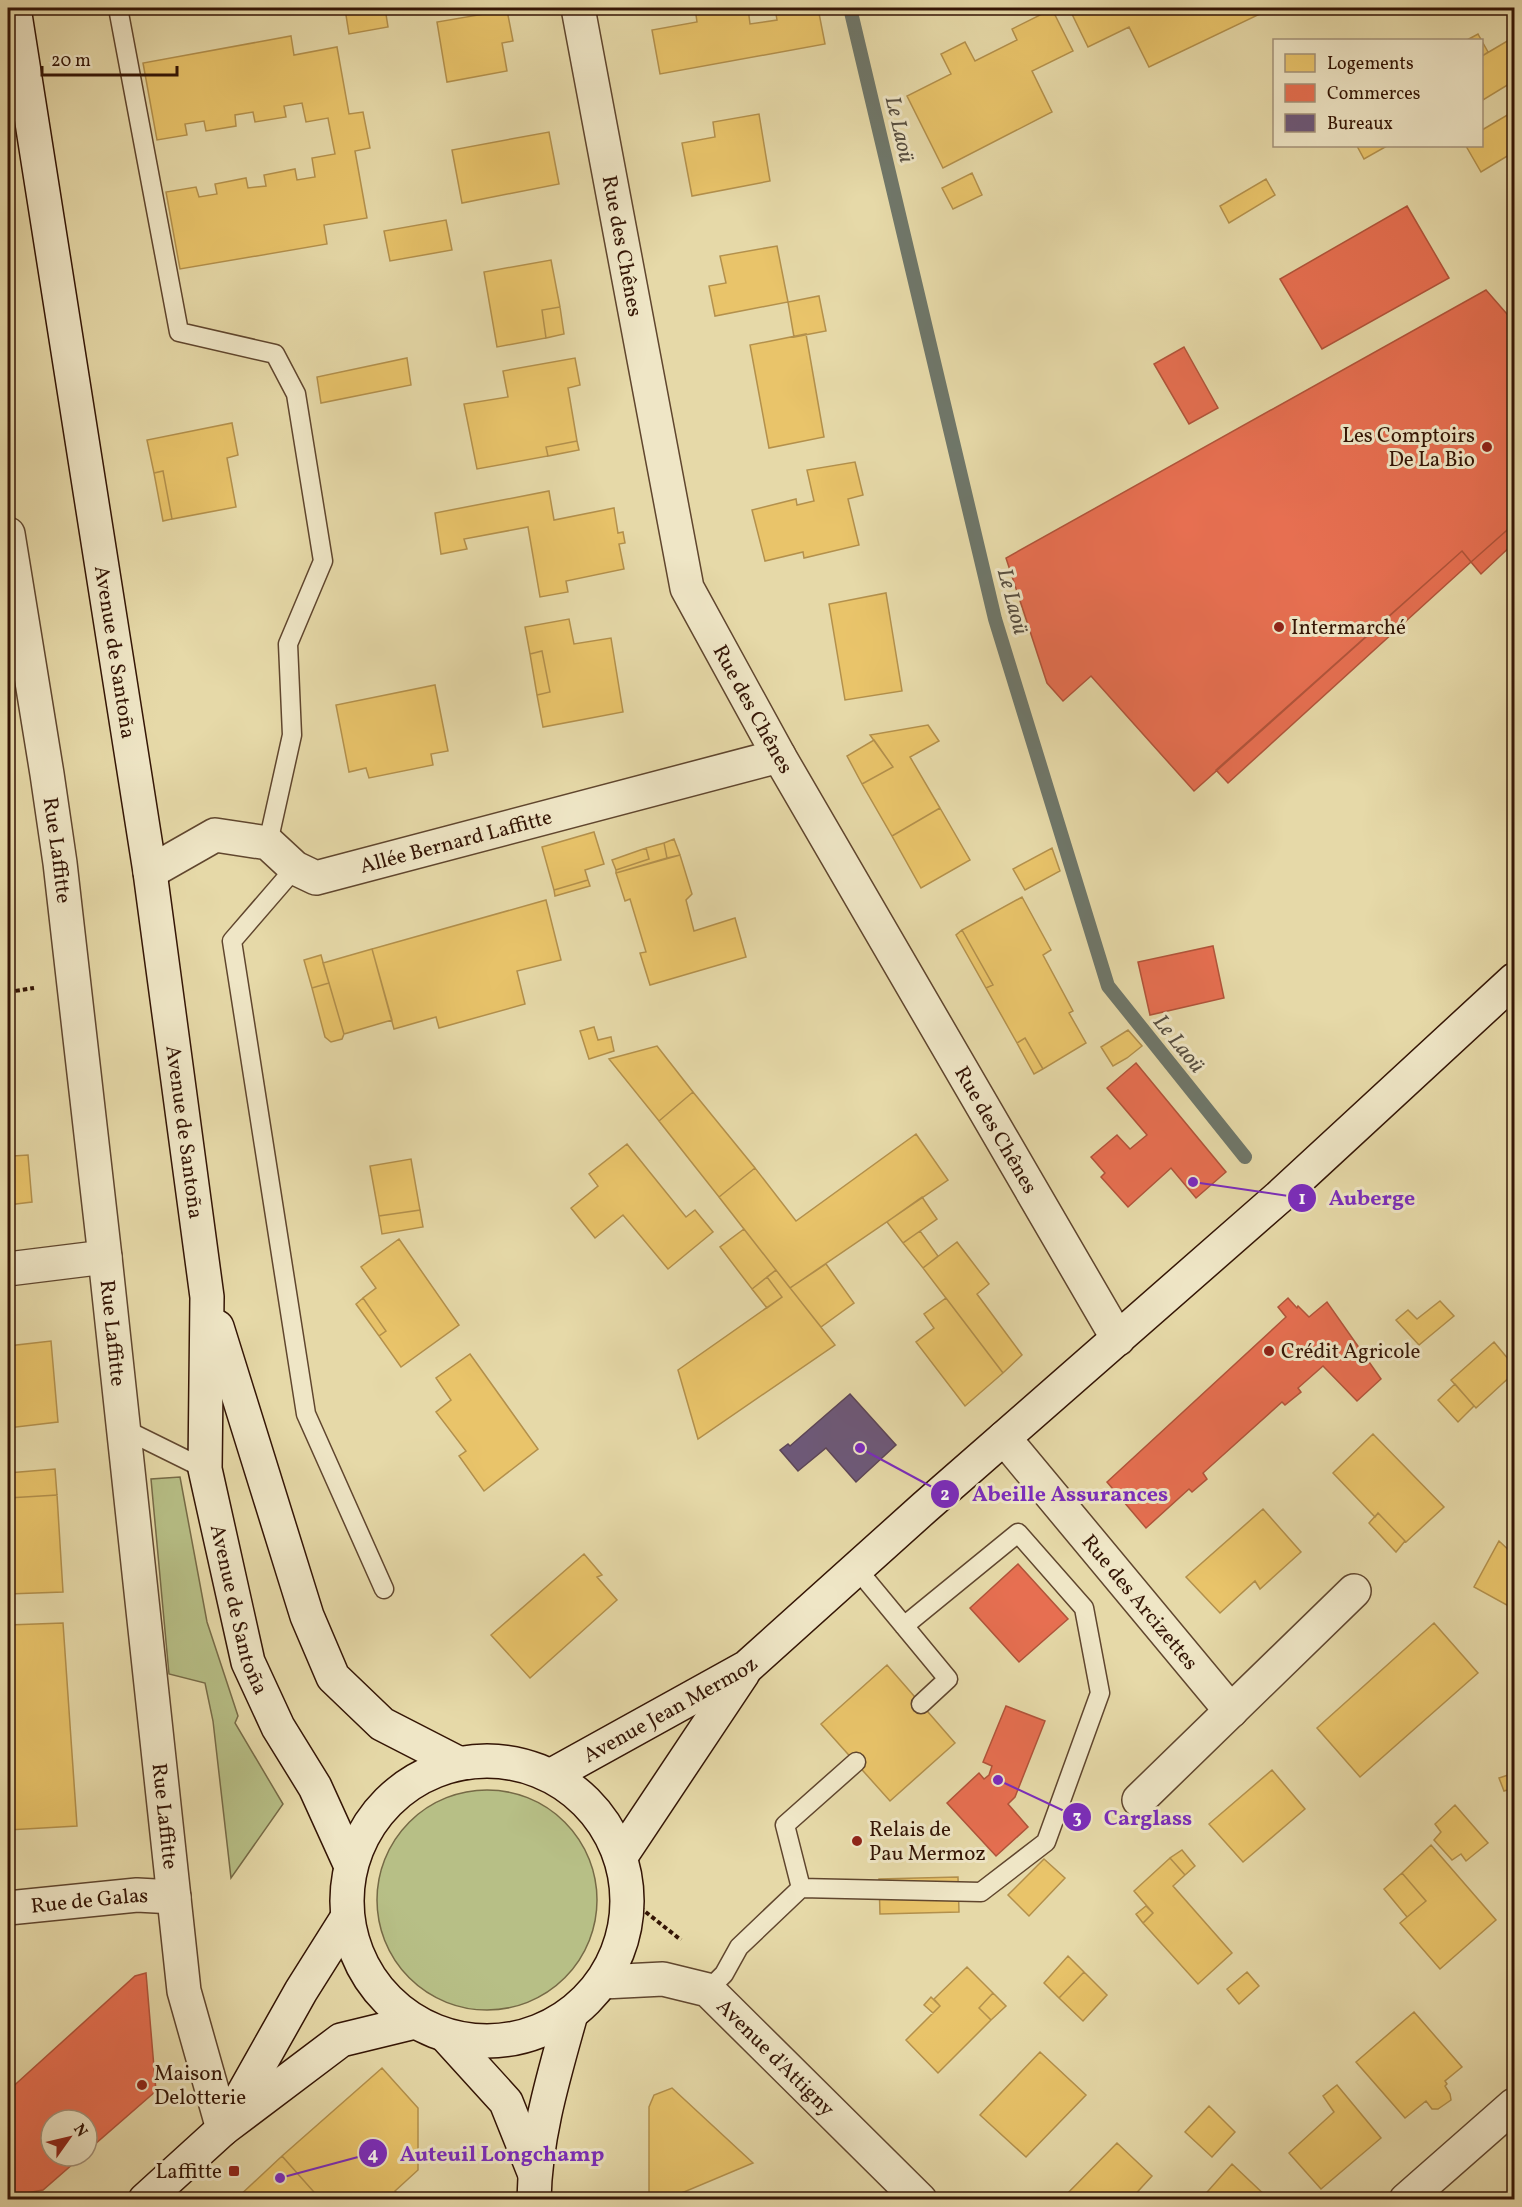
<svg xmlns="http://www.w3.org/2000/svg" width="1522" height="2207" viewBox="0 0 1522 2207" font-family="Vollkorn,serif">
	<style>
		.green { fill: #b7bf86; stroke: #766a46; stroke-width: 1.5 }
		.homes { fill: #e9c46a; stroke: #b3904c; stroke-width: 1.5 }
		.shops { fill: #e76f51; stroke: #b1543a; stroke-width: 1.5 }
		.offices { fill: #6d597a; stroke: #5c4557; stroke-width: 1.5 }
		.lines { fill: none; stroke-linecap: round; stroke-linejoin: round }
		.stream { stroke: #6f776a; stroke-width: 14 }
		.service-casing { stroke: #60462e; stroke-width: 21 }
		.minor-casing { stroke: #60462e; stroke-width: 36 }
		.secondary-casing { stroke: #341505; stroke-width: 36 }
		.path { stroke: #341505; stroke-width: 4; stroke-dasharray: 4.5 3; stroke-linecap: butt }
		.service { stroke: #efe6c6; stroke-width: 18 }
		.minor { stroke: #efe6c6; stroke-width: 33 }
		.secondary { stroke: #efe6c6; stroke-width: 33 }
		.poi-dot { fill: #8f2418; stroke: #efe6c6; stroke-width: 2 }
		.labels { text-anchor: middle; stroke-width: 6; stroke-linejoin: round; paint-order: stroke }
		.street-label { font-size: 21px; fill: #341505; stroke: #efe6c6 }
		.poi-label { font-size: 21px; fill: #341505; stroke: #efe6c6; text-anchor: start }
		.water-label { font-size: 22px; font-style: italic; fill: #574e40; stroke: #efe6c6 }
		.leader { fill: none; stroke: #7b2cbf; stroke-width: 2 }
		.callout-dot { fill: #7b2cbf; stroke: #efe6c6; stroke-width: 2 }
		.mark-label { font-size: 18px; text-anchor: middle; font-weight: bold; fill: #fff }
		.callout-label { font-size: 22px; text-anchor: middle; font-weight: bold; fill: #7b2cbf; stroke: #efe6c6; stroke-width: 6; stroke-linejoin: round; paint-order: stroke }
	</style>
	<rect width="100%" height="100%" fill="#e6d9a8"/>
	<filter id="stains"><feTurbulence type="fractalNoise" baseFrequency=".00333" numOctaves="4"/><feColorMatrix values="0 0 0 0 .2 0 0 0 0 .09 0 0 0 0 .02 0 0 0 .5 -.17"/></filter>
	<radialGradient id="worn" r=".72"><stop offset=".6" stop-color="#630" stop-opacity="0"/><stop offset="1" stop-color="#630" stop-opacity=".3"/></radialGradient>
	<path class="green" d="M 180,1477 L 207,1622 L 238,1716 L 235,1723 L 283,1804 L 231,1878 L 213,1721 L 205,1683 L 169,1674 L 151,1479 Z
		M377 1900a110 110 0 1 1 220 0a110 110 0 1 1-220 0Z"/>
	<path class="homes" d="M 355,8 L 385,8 L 388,27 L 349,34 L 345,9 Z
		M 695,8 L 748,8 L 750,24 L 777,20 L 776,14 L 818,8 L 825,44 L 660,74 L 652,30 L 697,22 Z
		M 1069,8 L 1257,8 L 1260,14 L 1149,67 L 1129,27 L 1088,47 Z
		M 1052,9 L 1073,51 L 1032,71 L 1052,112 L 943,168 L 907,96 L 951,74 L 941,54 L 965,42 L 975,61 L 1017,40 L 1012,29 Z
		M 507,10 L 513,41 L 502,43 L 507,71 L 447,82 L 437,22 Z
		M 1478,34 L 1488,52 L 1482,56 L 1482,40 L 1467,40 Z
		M 291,36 L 294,55 L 337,47 L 349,114 L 363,112 L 370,148 L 355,151 L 367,218 L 324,225 L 327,244 L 180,269 L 166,192 L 196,187 L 199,197 L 217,194 L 215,184 L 246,178 L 248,188 L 266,186 L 264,175 L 295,169 L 297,180 L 315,177 L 312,158 L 335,154 L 328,118 L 306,122 L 302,103 L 284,106 L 286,117 L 255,122 L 253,112 L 235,115 L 236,126 L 206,131 L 204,121 L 185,124 L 187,135 L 157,140 L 143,63 Z
		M 1514,37 L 1514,81 L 1483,100 L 1482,56 Z
		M 1514,111 L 1514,152 L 1481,172 L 1466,146 L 1482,146 L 1482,130 Z
		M 759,114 L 770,181 L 692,196 L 682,143 L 715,137 L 713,122 Z
		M 549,132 L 559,184 L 462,203 L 452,150 Z
		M 1357,146 L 1387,146 L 1364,159 Z
		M 972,173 L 982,195 L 953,209 L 942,188 Z
		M 1266,179 L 1275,195 L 1229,223 L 1220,206 Z
		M 446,220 L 452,250 L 390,261 L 384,231 Z
		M 777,246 L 788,302 L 715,316 L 709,286 L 726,283 L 720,256 Z
		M 551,260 L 560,307 L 542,310 L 546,338 L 497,347 L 484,272 Z
		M 819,296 L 826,331 L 794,337 L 788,302 Z
		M 560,307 L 564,334 L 546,338 L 542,310 Z
		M 806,334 L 824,437 L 769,448 L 750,345 Z
		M 407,358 L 411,385 L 321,403 L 317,377 Z
		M 575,358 L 580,385 L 568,388 L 577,441 L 546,447 L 548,456 L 477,469 L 464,404 L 508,397 L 503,371 Z
		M 232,423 L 238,455 L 227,458 L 236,507 L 172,519 L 163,471 L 154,473 L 147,440 Z
		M 577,441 L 579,450 L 548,456 L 546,447 Z
		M 855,462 L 863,495 L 848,499 L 859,545 L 804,558 L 803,552 L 765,561 L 752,510 L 796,499 L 797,505 L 814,501 L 807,470 Z
		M 163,471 L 172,519 L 163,521 L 154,473 Z
		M 549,491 L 554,520 L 614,508 L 618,533 L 623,532 L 625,543 L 619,544 L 624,569 L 566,581 L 568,592 L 540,597 L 528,527 L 464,539 L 467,549 L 441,554 L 435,513 Z
		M 886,593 L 902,691 L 845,700 L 829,604 Z
		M 569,619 L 574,644 L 611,638 L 623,712 L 543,727 L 537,695 L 550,692 L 542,651 L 530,654 L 525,627 Z
		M 542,651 L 550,692 L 537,695 L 530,654 Z
		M 435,685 L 448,751 L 431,754 L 433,765 L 369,778 L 366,768 L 349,772 L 336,705 Z
		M 928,725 L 939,741 L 910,757 L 940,808 L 892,836 L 862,784 L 893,767 L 870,735 Z
		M 874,740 L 893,767 L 862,784 L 847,756 Z
		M 940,808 L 970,860 L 921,888 L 892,836 Z
		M 594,832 L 604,864 L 585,870 L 588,880 L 554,890 L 542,847 Z
		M 674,839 L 680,855 L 667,858 L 664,843 Z
		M 664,843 L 667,858 L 616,873 L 616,870 L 649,859 L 646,848 Z
		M 646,848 L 649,859 L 616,870 L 612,860 Z
		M 1052,848 L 1060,871 L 1025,890 L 1013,869 Z
		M 680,855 L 692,894 L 686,900 L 694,931 L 735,918 L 746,957 L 650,985 L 640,953 L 646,952 L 630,899 L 625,901 L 616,873 Z
		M 588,880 L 590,886 L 555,896 L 554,890 Z
		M 1022,897 L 1051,950 L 1043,955 L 1073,1011 L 1069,1013 L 1086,1043 L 1043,1069 L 1025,1038 L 1017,1043 L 986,988 L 993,985 L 962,930 Z
		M 546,900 L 561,960 L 517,971 L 525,1004 L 439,1028 L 436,1017 L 394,1029 L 372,949 Z
		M 962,930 L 993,985 L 986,988 L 956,935 Z
		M 372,949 L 392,1020 L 344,1034 L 323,963 Z
		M 321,955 L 329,983 L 312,988 L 304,960 Z
		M 329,983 L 344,1034 L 342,1039 L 331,1042 L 325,1037 L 312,988 Z
		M 594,1027 L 598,1040 L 611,1037 L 614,1051 L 589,1059 L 580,1031 Z
		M 1128,1030 L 1142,1046 L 1127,1058 L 1113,1066 L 1101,1047 Z
		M 1025,1038 L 1043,1069 L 1034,1074 L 1017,1043 Z
		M 657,1046 L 693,1092 L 659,1121 L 609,1059 Z
		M 693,1092 L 755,1168 L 719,1197 L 659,1121 Z
		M 916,1134 L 948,1180 L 790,1288 L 719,1197 L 755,1168 L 796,1221 Z
		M 12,1137 L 13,1156 L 28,1155 L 32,1202 L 8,1205 L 8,1138 Z
		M 627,1144 L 686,1217 L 695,1210 L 713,1232 L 668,1269 L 623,1215 L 595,1238 L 571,1208 L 598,1186 L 589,1174 Z
		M 411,1159 L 420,1210 L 379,1216 L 370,1166 Z
		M 922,1197 L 937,1219 L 903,1243 L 887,1222 Z
		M 420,1210 L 423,1227 L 382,1234 L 379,1216 Z
		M 744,1229 L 776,1270 L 752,1289 L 720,1247 Z
		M 920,1231 L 938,1256 L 923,1268 L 903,1243 Z
		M 399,1239 L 459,1325 L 401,1367 L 379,1336 L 386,1331 L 363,1298 L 376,1288 L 361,1267 Z
		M 957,1242 L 989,1284 L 977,1294 L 1022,1355 L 1003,1373 L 923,1268 Z
		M 826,1264 L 854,1303 L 821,1327 L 790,1288 Z
		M 776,1270 L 835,1345 L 698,1439 L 678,1370 L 782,1297 L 767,1277 Z
		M 767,1277 L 782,1297 L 767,1308 L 752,1289 Z
		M 363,1298 L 386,1331 L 379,1336 L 356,1304 Z
		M 946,1298 L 1003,1373 L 965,1406 L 916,1342 L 934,1328 L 924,1314 Z
		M 1440,1301 L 1454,1316 L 1419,1345 L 1396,1320 L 1408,1310 L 1417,1319 Z
		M 51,1341 L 58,1422 L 8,1428 L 8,1346 Z
		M 1494,1342 L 1514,1366 L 1514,1373 L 1476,1408 L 1451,1380 Z
		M 470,1354 L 538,1449 L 484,1491 L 459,1456 L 466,1451 L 436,1412 L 451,1400 L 436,1378 Z
		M 1455,1384 L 1474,1406 L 1458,1422 L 1438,1400 Z
		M 1373,1434 L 1444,1507 L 1406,1542 L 1378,1513 L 1375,1517 L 1333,1473 Z
		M 55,1469 L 57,1495 L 8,1498 L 8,1473 Z
		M 57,1495 L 63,1592 L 8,1594 L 8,1498 Z
		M 1263,1509 L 1301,1552 L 1260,1589 L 1255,1581 L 1220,1613 L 1186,1577 Z
		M 1378,1513 L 1405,1541 L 1396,1552 L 1369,1523 Z
		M 1499,1541 L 1514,1555 L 1514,1609 L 1474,1587 Z
		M 584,1554 L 602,1575 L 597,1577 L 617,1600 L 530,1678 L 491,1635 Z
		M 63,1623 L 77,1826 L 8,1830 L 8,1625 Z
		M 1434,1623 L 1478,1673 L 1360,1777 L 1317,1728 Z
		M 887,1665 L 955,1743 L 890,1801 L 821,1724 Z
		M 1272,1770 L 1305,1809 L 1243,1862 L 1209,1824 Z
		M 1514,1773 L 1514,1788 L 1504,1791 L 1499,1778 Z
		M 1455,1805 L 1488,1843 L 1466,1861 L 1461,1854 L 1452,1860 L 1434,1840 L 1441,1832 L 1435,1824 Z
		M 1431,1845 L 1496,1920 L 1440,1969 L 1400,1923 L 1426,1901 L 1402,1873 Z
		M 1182,1850 L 1195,1866 L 1185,1875 L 1170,1858 Z
		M 1170,1858 L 1185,1875 L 1173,1886 L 1232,1953 L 1198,1984 L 1143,1923 L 1153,1913 L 1134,1891 Z
		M 1044,1859 L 1065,1878 L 1029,1916 L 1008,1895 Z
		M 1402,1873 L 1426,1901 L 1407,1917 L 1384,1889 Z
		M 958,1877 L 959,1912 L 880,1914 L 879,1879 Z
		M 1146,1906 L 1153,1913 L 1143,1923 L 1136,1914 Z
		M 1068,1956 L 1084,1972 L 1059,1998 L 1044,1983 Z
		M 967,1967 L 993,1993 L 979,2008 L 991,2020 L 938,2073 L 906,2040 L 940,2006 L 934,1999 Z
		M 1084,1972 L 1107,1995 L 1083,2021 L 1059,1998 Z
		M 1247,1972 L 1259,1986 L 1239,2004 L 1227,1989 Z
		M 993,1993 L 1006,2006 L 991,2020 L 979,2008 Z
		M 931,1997 L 940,2006 L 933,2013 L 924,2005 Z
		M 1414,2012 L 1462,2067 L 1445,2081 L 1447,2084 L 1445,2086 L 1450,2094 L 1451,2100 L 1438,2109 L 1432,2109 L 1426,2101 L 1405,2118 L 1356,2062 Z
		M 1040,2052 L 1086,2095 L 1026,2157 L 980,2115 Z
		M 382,2068 L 418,2108 L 418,2170 L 395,2191 L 403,2200 L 321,2200 L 282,2156 Z
		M 1337,2085 L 1381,2138 L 1321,2189 L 1289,2153 L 1334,2112 L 1323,2096 Z
		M 672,2088 L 753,2163 L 665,2200 L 649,2200 L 649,2107 L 654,2095 Z
		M 1209,2106 L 1235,2132 L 1212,2157 L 1185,2132 Z
		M 1117,2143 L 1152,2176 L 1130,2200 L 1061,2200 Z
		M 282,2156 L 321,2200 L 235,2200 Z
		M 1232,2164 L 1270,2200 L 1200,2200 Z"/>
	<path class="shops" d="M 1407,206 L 1449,278 L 1322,349 L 1280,279 Z
		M 1486,290 L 1514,322 L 1514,524 L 1471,562 L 1462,551 L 1194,791 L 1091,676 L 1063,701 L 1047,683 L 1006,558 Z
		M 1184,347 L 1218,408 L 1189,424 L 1154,364 Z
		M 1514,524 L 1514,543 L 1481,574 L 1471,562 Z
		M 1462,551 L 1471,562 L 1228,783 L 1216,770 Z
		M 1213,946 L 1224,998 L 1150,1015 L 1138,962 Z
		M 1136,1063 L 1226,1172 L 1196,1198 L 1171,1168 L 1128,1207 L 1101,1177 L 1105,1173 L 1091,1157 L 1117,1135 L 1130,1149 L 1147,1135 L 1107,1088 Z
		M 1288,1298 L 1297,1308 L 1298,1306 L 1309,1317 L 1327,1302 L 1381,1379 L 1357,1401 L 1323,1366 L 1298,1388 L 1301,1392 L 1285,1405 L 1282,1402 L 1203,1473 L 1207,1479 L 1192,1492 L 1189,1489 L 1146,1528 L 1107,1482 L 1286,1317 L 1278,1307 Z
		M 1018,1564 L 1068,1619 L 1019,1662 L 970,1608 Z
		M 1006,1706 L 1045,1721 L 1015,1797 L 1008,1804 L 1028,1827 L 996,1856 L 947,1803 L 979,1773 L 984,1779 L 989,1775 L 992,1766 L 983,1762 Z
		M 146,1973 L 156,2091 L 87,2151 L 87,2120 L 51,2120 L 51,2156 L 82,2156 L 43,2190 L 10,2196 L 8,2177 L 8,2091 L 135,1976 Z"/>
	<path class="offices" d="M 850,1394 L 896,1445 L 856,1482 L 826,1448 L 798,1471 L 780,1450 L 788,1444 L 790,1446 Z"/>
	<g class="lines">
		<path class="stream" d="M 850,8 L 995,619 L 1108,986 L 1245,1157"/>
		<g class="service-casing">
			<path id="service" d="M 118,8 L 179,332 L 275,354 L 296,394 L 323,561 L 288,644 L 292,735 L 268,843
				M 295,868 L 232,941 L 306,1414 L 384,1589
				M 124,1429 L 205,1469
				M 857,1569 L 948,1679 L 921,1704
				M 801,1888 L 785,1825 L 856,1762
				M 708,1990 L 724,1974 L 739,1947 L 801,1888 L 981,1892 L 1046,1842 L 1100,1693 L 1084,1608 L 1018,1533 L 904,1626"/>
		</g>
		<g class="minor-casing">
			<g id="minor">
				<path id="s1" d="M 578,8 L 687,588 L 779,756 L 1118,1339"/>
				<path id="s2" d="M 8,534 L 47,774 L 60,863 L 105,1257 L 184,1991 L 223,2129"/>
				<path id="s3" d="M 150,872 L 215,835 L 268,843 L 295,868 L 316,878 L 779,756"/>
				<path d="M 8,1269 L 105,1257"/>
				<path id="s4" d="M 1004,1438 L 1231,1711"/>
				<path d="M 1139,1800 L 1354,1591"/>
				<path id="s5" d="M 8,1908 L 137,1895 L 174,1897"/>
				<path id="s6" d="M 603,1982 L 663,1979 L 708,1990 L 920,2200"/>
				<path d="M 1406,2200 L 1514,2105"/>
			</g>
		</g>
		<g class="secondary-casing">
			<g id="secondary">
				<path id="s7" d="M 14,8 L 150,872 L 207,1297 L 205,1469 L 248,1662 L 278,1727 L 315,1787 L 350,1864"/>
				<path d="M 217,1327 L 307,1616 L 333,1677 L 382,1724 L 456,1762"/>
				<circle cx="487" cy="1901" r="140"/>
				<path id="s8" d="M 552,1775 L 747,1667 L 925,1507 L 1279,1197 L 1514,980"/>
				<path d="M 621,1856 L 743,1673"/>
				<path d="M 446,2036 L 506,2102 L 534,2172"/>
				<path d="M 230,2117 L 301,1991 L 347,1918"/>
				<path d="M 145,2200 L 223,2129 L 341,2040 L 415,2022"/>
				<path d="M 534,2200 C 535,2137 554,2075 571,2014"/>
			</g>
		</g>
		<path class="path" d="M 8,992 L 34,988
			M 628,1898 L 681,1940"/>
		<use href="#service" class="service"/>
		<use href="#minor" class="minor"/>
		<use href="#secondary" class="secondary"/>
	</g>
	<g class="poi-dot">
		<circle cx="1487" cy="447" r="6"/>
		<circle cx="1279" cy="627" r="6"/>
		<circle cx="1269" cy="1351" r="6"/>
		<circle cx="857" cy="1841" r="6"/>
		<circle cx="142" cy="2085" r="6"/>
		<rect x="228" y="2165" width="12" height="12" rx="3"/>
	</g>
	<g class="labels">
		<g class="street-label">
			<text dy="7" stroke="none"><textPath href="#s1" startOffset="242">Rue des Chênes</textPath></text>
			<text dy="7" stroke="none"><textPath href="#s7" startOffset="652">Avenue de Santoña</textPath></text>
			<text dy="7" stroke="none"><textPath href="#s1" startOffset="728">Rue des Chênes</textPath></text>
			<text dy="7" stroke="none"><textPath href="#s3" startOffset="333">Allée Bernard Laffitte</textPath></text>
			<text dy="7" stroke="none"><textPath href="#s2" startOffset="320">Rue Laffitte</textPath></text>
			<text dy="7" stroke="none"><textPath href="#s1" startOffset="1214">Rue des Chênes</textPath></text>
			<text dy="7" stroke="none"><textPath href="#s7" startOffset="1137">Avenue de Santoña</textPath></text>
			<text dy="7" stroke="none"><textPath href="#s2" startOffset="806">Rue Laffitte</textPath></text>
			<text dy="7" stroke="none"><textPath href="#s4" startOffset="213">Rue des Arcizettes</textPath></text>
			<text dy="7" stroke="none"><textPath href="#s7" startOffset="1620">Avenue de Santoña</textPath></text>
			<text dy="7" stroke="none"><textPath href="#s8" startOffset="135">Avenue Jean Mermoz</textPath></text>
			<text dy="7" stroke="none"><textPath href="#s2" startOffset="1292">Rue Laffitte</textPath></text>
			<text dy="7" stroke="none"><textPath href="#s5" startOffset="82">Rue de Galas</textPath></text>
			<text dy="7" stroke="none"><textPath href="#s6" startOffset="202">Avenue d'Attigny</textPath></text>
		</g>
		<g class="poi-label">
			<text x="1475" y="442" text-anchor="end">Les Comptoirs<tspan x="1475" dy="24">De La Bio</tspan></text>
			<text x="1291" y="634">Intermarché</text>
			<text x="1281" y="1358">Crédit Agricole</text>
			<text x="869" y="1836">Relais de<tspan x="869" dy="24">Pau Mermoz</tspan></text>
			<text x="154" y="2080">Maison<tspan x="154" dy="24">Delotterie</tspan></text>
			<text x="222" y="2178" text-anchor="end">Laffitte</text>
		</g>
		<g class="water-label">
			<text transform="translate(901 129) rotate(77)" y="8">Le Laoü</text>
			<text transform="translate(1014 601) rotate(75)" y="8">Le Laoü</text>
			<text transform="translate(1180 1043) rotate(51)" y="8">Le Laoü</text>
		</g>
	</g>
	<path class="leader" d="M1193 1182L1302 1198M860 1448L945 1494M998 1780L1077 1817M280 2178L373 2153"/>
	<g class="callout-dot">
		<circle cx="1193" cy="1182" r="6"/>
		<circle cx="860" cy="1448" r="6"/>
		<circle cx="998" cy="1780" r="6"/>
		<circle cx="280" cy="2178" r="6"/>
		<circle cx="1302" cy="1198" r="15"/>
		<circle cx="945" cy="1494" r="15"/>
		<circle cx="1077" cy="1817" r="15"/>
		<circle cx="373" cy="2153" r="15"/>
	</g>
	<g class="mark-label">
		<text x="1302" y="1204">1</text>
		<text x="945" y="1500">2</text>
		<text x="1077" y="1823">3</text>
		<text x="373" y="2160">4</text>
	</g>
	<g class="callout-label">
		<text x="1372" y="1205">Auberge</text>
		<text x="1070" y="1501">Abeille Assurances</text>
		<text x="1148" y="1825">Carglass</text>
		<text x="502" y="2161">Auteuil Longchamp</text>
	</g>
	<rect width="1522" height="2207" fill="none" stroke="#e6d9a8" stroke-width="30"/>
	<rect x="9" y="9" width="1504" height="2189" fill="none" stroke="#341505" stroke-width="3"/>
	<rect x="15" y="15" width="1492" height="2177" fill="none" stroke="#341505" stroke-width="1.5"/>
	<rect x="1273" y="39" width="210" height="108" fill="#efe6c6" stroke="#a49279" stroke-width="1.5"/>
	<rect x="1285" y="54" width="30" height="18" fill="#e9c46a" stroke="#a49279" stroke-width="1.5"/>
	<text x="1327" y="69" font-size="18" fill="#341505">Logements</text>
	<rect x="1285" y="84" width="30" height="18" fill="#e76f51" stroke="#a49279" stroke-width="1.5"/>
	<text x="1327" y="99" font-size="18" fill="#341505">Commerces</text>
	<rect x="1285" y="114" width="30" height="18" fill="#6d597a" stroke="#a49279" stroke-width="1.5"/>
	<text x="1327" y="129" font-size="18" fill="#341505">Bureaux</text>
	<g transform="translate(69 2138) rotate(56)"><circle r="28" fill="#efe6c6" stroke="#a49279" stroke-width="1.5"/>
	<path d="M0-4.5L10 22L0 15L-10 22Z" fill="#8f2418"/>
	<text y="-9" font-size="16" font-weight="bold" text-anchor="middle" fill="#341505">N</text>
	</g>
	<path d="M42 66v9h135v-9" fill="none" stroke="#341505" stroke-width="3"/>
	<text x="51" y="66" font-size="18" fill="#341505" stroke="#efe6c6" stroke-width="4.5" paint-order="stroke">20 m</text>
	<rect width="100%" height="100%" filter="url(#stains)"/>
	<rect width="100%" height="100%" fill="url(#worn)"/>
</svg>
